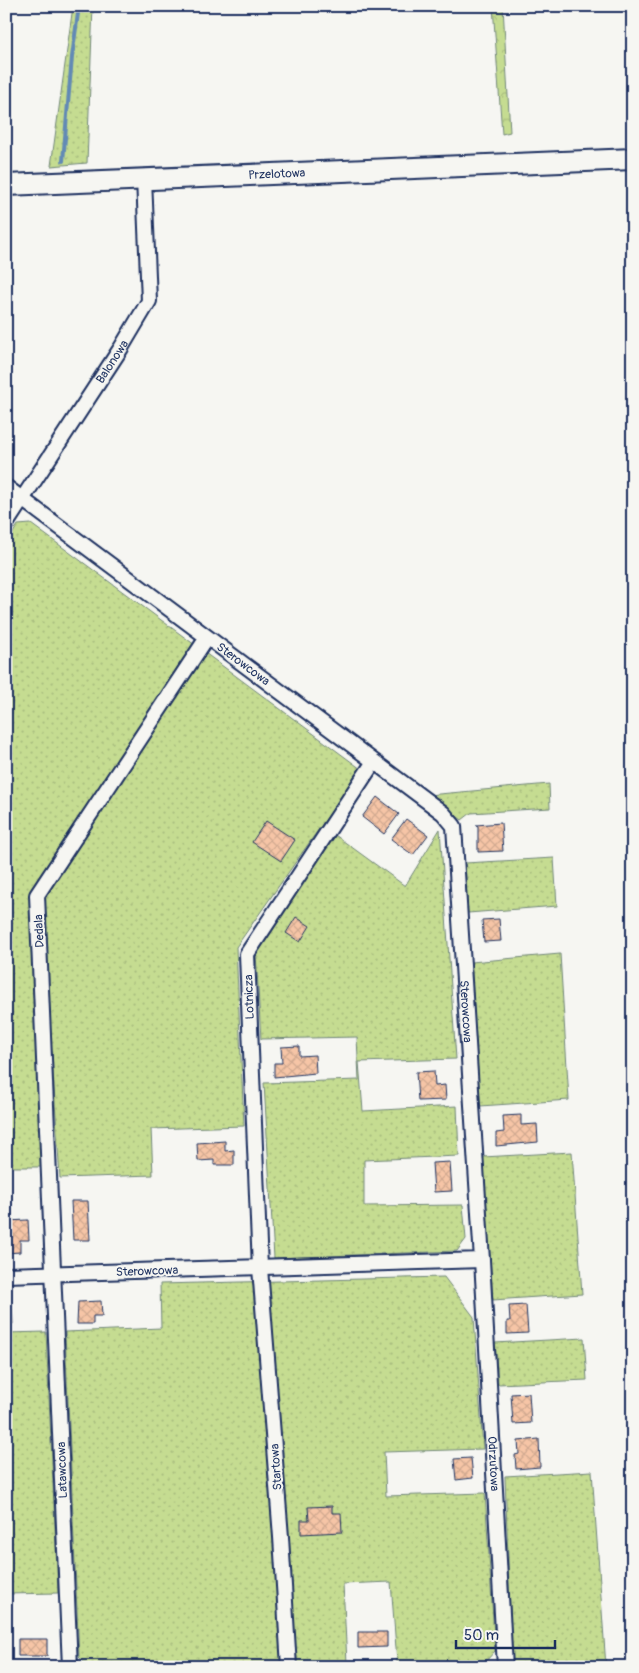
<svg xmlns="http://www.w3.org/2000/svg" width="639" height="1673" viewBox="0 0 639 1673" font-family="Pangolin,sans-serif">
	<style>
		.grass { fill: url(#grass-dots); stroke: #708678 }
		.forest { fill: url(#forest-crowns); stroke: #708678 }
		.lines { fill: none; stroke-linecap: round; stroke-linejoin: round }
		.stream { stroke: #628ab5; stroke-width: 4 }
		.building { fill: url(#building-cross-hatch); stroke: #1b2f5e }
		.street-casing { stroke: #1b2f5e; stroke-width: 18 }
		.secondary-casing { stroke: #1b2f5e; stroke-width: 24 }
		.street { stroke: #f6f6f2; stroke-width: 14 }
		.secondary { stroke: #f6f6f2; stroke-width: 20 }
		.labels { text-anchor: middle; stroke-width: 4; stroke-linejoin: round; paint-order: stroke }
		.street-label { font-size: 12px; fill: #1b2f5e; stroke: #f6f6f2 }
	</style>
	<defs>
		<pattern id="grass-dots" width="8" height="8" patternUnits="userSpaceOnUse" patternTransform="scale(1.25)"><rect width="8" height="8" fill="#c5dc91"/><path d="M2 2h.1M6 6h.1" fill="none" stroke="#a9bd7f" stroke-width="1.8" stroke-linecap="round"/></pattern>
		<pattern id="forest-crowns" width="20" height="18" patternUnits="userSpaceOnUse" patternTransform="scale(1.25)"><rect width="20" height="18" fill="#c5dc91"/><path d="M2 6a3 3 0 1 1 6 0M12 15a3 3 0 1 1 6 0" fill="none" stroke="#a9bd7f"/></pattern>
		<pattern id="building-cross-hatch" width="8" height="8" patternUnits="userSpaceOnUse" patternTransform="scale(1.25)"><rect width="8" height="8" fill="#f6c5a6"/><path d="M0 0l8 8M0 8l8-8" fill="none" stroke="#d2aa91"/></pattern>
	</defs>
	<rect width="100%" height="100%" fill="#f6f6f2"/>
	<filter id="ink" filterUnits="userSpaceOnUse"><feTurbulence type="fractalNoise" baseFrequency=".02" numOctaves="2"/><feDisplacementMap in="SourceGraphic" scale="10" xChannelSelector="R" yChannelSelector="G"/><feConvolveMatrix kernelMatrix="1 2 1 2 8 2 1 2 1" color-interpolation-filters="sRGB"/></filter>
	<g filter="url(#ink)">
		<path class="grass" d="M 73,6 L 93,6 L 87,163 L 51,166 Z
			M 31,524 L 195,645 L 31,895 L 40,1082 L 41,1167 L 6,1167 L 6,544 L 18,525 Z
			M 205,653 L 361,769 L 236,947 L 244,1126 L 151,1129 L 153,1175 L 60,1178 L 42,903 L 45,891 Z
			M 549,784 L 550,808 L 471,813 L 462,820 L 428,795 Z
			M 440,829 L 456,1059 L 359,1062 L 363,1111 L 457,1106 L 459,1156 L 364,1160 L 364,1206 L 463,1205 L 466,1239 L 457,1251 L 274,1258 L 264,1083 L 359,1080 L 357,1037 L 261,1039 L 256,953 L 335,835 L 405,886 Z
			M 554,858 L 557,906 L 468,913 L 465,863 Z
			M 560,954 L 569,1100 L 480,1106 L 471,962 Z
			M 572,1152 L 582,1294 L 493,1300 L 483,1157 Z
			M 444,1277 L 474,1317 L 483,1449 L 384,1452 L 386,1496 L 485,1493 L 495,1651 L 486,1661 L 397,1662 L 391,1582 L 343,1584 L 347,1663 L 89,1667 L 79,1657 L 65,1332 L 161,1328 L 160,1284 Z
			M 46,1332 L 58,1593 L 6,1594 L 6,1333 Z
			M 584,1338 L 587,1380 L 498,1384 L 495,1343 Z
			M 592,1471 L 606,1667 L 512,1667 L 505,1476 Z"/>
		<path class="forest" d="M 493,6 L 503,6 L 510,132 L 502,134 Z"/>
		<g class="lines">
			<path class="stream" d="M 63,161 L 72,57 L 79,6"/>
		</g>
		<path class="building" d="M 377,797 L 399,814 L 384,834 L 362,817 Z
			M 406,819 L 428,835 L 413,855 L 391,839 Z
			M 266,821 L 295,840 L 281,861 L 252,842 Z
			M 501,823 L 503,851 L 478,852 L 478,826 L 476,825 Z
			M 296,917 L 310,926 L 300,942 L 286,933 Z
			M 499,919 L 501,941 L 484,942 L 482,920 Z
			M 299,1046 L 299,1056 L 315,1055 L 316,1073 L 274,1077 L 274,1063 L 282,1063 L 281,1047 Z
			M 434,1071 L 435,1086 L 445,1085 L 446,1100 L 418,1101 L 416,1072 Z
			M 521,1115 L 521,1125 L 537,1124 L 538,1142 L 496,1146 L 496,1133 L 504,1132 L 503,1116 Z
			M 225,1141 L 225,1151 L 234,1150 L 234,1165 L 214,1165 L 214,1160 L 198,1161 L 197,1143 Z
			M 450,1162 L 452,1191 L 434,1192 L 432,1163 Z
			M 71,1201 L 88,1201 L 90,1240 L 73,1240 Z
			M 28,1220 L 29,1240 L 20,1240 L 20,1252 L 6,1253 L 6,1221 Z
			M 101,1301 L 102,1316 L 93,1316 L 93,1324 L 77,1324 L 78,1302 Z
			M 6,1303 L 12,1303 L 13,1324 L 6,1324 Z
			M 526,1305 L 528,1333 L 507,1334 L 507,1321 L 510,1321 L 509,1306 Z
			M 529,1393 L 531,1423 L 513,1424 L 511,1394 Z
			M 539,1439 L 540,1467 L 516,1469 L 515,1455 L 519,1454 L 518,1441 Z
			M 471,1458 L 473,1478 L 456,1480 L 454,1459 Z
			M 332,1506 L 332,1513 L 341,1513 L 342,1532 L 301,1534 L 301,1520 L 309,1520 L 308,1507 Z
			M 358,1632 L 387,1632 L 387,1647 L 358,1648 Z
			M 18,1639 L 47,1639 L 47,1656 L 18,1656 Z"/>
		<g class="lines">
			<g class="street-casing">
				<g id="street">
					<path id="s1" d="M 6,487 L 443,813 L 454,826 L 482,1260 L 6,1275"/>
					<path id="s2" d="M 6,524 L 121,348 L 149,301 L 144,178"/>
					<path id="s3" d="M 482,1260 L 505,1667"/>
					<path d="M 70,1667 L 37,895 L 206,639"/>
					<path d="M 289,1667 L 281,1537 L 260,1268 L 247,954 L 373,763"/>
				</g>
			</g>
			<g class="secondary-casing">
				<g id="secondary">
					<path id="s4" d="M 6,185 L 633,159"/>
				</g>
			</g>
			<use href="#street" class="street"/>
			<use href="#secondary" class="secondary"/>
		</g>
	</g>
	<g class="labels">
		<g class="street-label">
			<text dy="4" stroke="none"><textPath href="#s4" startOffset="271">Przelotowa</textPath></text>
			<text dy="4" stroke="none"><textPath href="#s2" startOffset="194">Balonowa</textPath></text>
			<text dy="4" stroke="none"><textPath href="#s1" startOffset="296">Sterowcowa</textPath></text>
			<text transform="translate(39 931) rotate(-93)" y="4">Dedala</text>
			<text transform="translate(249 997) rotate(-92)" y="4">Lotnicza</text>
			<text dy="4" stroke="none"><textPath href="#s1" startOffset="748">Sterowcowa</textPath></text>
			<text transform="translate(147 1271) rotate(-2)" y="4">Sterowcowa</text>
			<text dy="4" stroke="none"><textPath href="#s3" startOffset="204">Odrzutowa</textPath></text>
			<text transform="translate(276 1467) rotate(-94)" y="4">Startowa</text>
			<text transform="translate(62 1470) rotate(-92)" y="4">Latawcowa</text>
		</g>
	</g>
	<rect width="639" height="1673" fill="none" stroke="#f6f6f2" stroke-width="25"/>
	<rect x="12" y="12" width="614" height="1648" fill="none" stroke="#1b2f5e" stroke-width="2" filter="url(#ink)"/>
	<path d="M456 1640v8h99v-8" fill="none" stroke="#1b2f5e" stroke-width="2.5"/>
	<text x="464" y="1640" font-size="15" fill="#1b2f5e" stroke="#f6f6f2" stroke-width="4" paint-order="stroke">50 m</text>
</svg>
